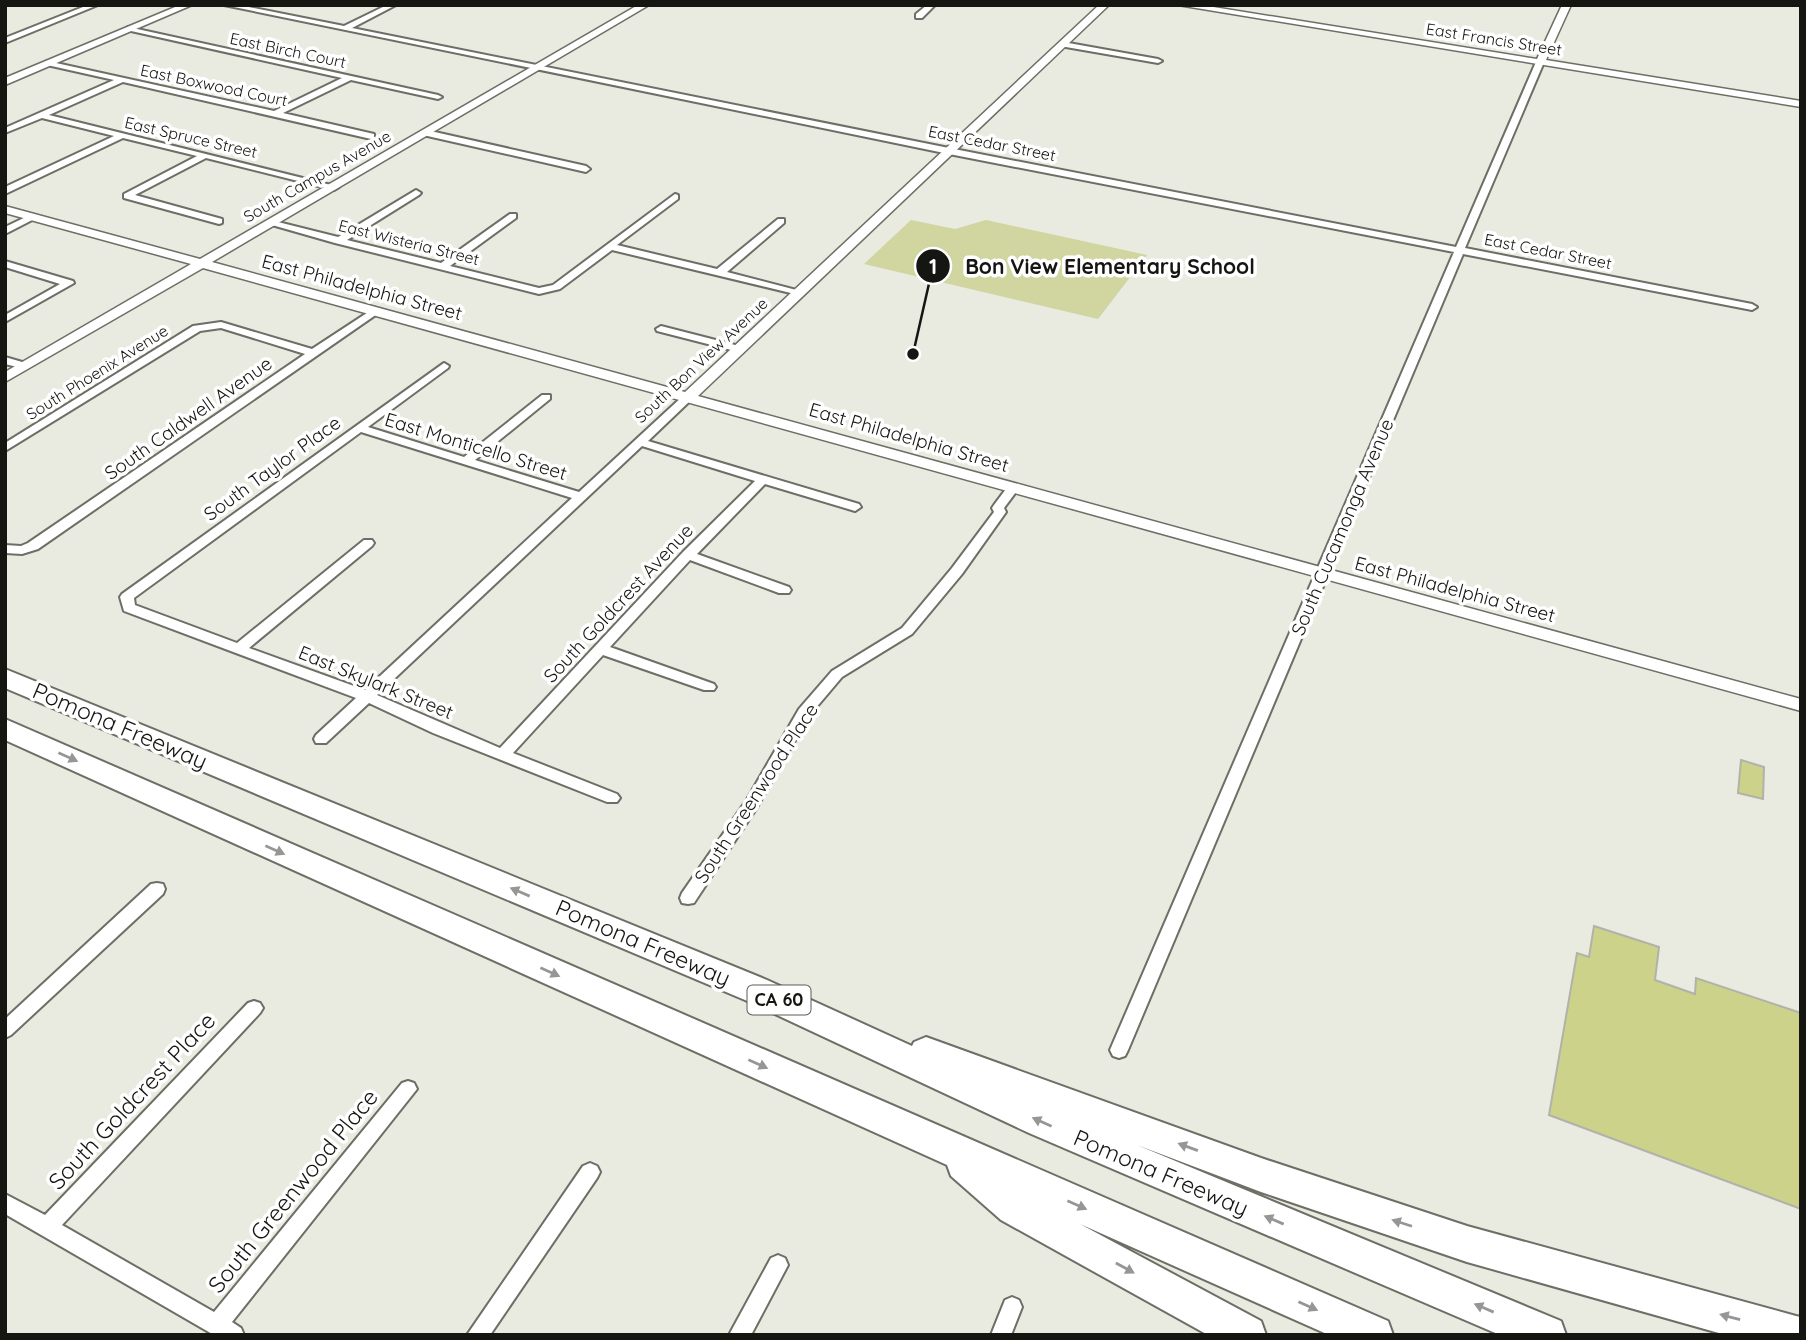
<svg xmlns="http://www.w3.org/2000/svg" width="1806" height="1340" viewBox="0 0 1806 1340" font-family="Quicksand,sans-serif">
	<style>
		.green { fill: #d1d5a0 }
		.building { fill: #cdd28a; stroke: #b1b2a9; stroke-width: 2 }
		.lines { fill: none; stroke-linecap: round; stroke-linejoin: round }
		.minor-casing { stroke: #6d6e65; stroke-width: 4 }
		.tertiary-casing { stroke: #6d6e65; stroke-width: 3 }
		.motorway-casing { stroke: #6d6e65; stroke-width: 4 }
		.minor { fill: #fff; fill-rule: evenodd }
		.tertiary { fill: #fff; fill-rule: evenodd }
		.motorway { fill: #fff; fill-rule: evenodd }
		.oneway { fill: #969694 }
		.labels { text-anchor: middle; stroke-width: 7; stroke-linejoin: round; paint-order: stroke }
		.far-street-label { font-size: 16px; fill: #151512; stroke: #fff }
		.shield { fill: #fff; stroke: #5b5b59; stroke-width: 2 }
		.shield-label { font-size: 18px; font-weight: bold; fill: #151512 }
		.street-label { font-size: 19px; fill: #151512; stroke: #fff }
		.near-street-label { font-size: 23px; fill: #151512; stroke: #fff }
		.leader { fill: none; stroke: #151512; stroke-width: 2.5 }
		.callout-dot { fill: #151512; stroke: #fff; stroke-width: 2.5 }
		.mark-label { font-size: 21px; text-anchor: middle; font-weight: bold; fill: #fff }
		.callout-label { font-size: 21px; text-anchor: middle; font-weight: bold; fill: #151512; stroke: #fff; stroke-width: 7; stroke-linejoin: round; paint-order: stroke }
	</style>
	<rect width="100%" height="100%" fill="#e9eae0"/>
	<path class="green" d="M 911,220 L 955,229 L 986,220 L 1147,255 L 1098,319 L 864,264 Z"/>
	<path class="building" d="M 1741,760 L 1764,767 L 1763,799 L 1738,793 Z
		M 1594,926 L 1659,947 L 1655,980 L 1695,994 L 1696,978 L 1801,1013 L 1801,1209 L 1549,1115 L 1577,953 L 1589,957 Z"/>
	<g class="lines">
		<g class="minor-casing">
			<path id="minor" d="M 88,5 L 98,5 L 5,43 L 5,38 Z
				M 224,5 L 239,5 L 344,26 L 387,5 L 396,5 L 352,28 L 949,148 L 1456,247 L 1536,62 L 1540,60 L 1544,62 L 1465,248 L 1752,304 L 1757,307 L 1752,310 L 1463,254 L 1128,1050 L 1125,1056 L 1119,1058 L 1113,1056 L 1110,1050 L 1454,252 L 949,154 Z
				M 927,5 L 935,5 L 922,18 L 916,18 L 916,14 Z
				M 128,27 L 438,95 L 442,97 L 438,99 L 351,80 L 283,113 L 374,134 L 374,138 L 371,139 L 123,82 L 49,115 L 339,187 L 334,190 L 206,158 L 135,195 L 222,219 L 222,223 L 219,224 L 124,198 L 124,194 L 197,156 L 123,138 L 5,194 L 5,187 L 114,136 L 42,118 L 5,133 L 5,128 L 114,80 L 47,65 L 47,61 L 274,111 L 342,78 L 131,31 L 128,31 Z
				M 1063,42 L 1158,59 L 1162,61 L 1158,63 L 1060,46 L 1059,44 Z
				M 426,130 L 586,166 L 590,169 L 586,172 L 423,135 L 423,131 Z
				M 416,190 L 421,193 L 419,195 L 347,240 L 441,263 L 510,214 L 516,214 L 516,218 L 450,266 L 539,288 L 553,285 L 675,194 L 678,195 L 678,199 L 617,245 L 717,269 L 778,219 L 784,219 L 784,223 L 727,272 L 804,292 L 799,295 L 612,250 L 560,289 L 539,294 L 335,243 L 265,223 L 270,220 L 338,237 Z
				M 30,215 L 38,217 L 5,234 L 5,227 Z
				M 5,261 L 73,281 L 74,283 L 5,322 L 5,315 L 60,284 L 5,267 Z
				M 373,309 L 377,310 L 377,314 L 38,549 L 22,554 L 5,553 L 5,545 L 21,546 L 28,543 L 305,354 L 221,328 L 200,331 L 5,451 L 5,443 L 193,326 L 221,322 L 312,349 Z
				M 661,326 L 743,347 L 744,349 L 739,352 L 657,331 L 656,329 Z
				M 5,357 L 29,364 L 30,366 L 25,369 L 5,364 Z
				M 444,363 L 449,366 L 448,368 L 368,427 L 464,457 L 542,395 L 550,395 L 550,399 L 475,460 L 579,492 L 683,396 L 687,395 L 693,398 L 691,400 L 648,441 L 859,504 L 861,507 L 855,511 L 765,484 L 697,554 L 789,587 L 791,590 L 789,593 L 779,593 L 690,560 L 610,647 L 714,684 L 716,687 L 714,690 L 704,690 L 603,655 L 513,753 L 617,794 L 620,798 L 617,802 L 607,802 L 433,733 L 369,703 L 326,743 L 316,743 L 314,739 L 316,735 L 356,698 L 124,611 L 120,597 L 122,594 ZM 361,432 L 572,498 L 365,690 L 249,648 L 372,546 L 374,543 L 372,540 L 364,540 L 237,643 L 135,605 L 134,598 ZM 642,446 L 755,481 L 683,552 L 500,748 L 377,695 Z
				M 1013,484 L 1019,488 L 1004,508 L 1006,512 L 962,574 L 912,634 L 842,677 L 809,716 L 756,809 L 694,903 L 688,904 L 682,903 L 680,898 L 682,893 L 746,801 L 799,709 L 832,671 L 902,628 L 952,568 L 994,512 L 992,508 L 994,505 L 1009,485 Z
				M 157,883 L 163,884 L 165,889 L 163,894 L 11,1035 L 5,1038 L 5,1019 L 151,884 Z
				M 254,1001 L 260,1003 L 263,1008 L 260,1013 L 62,1225 L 214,1312 L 402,1083 L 408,1081 L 414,1083 L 417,1089 L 232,1322 L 241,1328 L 244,1335 L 214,1335 L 5,1214 L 5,1194 L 45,1215 L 248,1003 Z
				M 590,1163 L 597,1166 L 600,1172 L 597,1178 L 490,1335 L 467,1335 L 583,1166 Z
				M 778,1255 L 785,1258 L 788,1265 L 751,1335 L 729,1335 L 771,1258 Z
				M 1012,1297 L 1019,1300 L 1022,1307 L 1011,1335 L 991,1335 L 1005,1300 Z"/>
		</g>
		<g class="tertiary-casing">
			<path id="tertiary" d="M 180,5 L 192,5 L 5,85 L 5,78 Z
				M 638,5 L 649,5 L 212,262 L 685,392 L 1099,5 L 1109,5 L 698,396 L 1801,699 L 1801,711 L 203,268 L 5,382 L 5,372 L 191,264 L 5,213 L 5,206 L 200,259 Z
				M 1178,5 L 1201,5 L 1537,59 L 1562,5 L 1571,5 L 1546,60 L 1801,101 L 1801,107 Z"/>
		</g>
		<g class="motorway-casing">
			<path id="motorway" d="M 5,669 L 767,980 L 912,1046 L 914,1042 L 926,1037 L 1261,1158 L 1467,1226 L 1796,1316 L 1801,1317 L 1801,1335 L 1726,1335 L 1467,1262 L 1261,1192 L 1137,1145 L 1561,1321 L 1566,1335 L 1500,1335 L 1029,1133 L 745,1000 L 5,688 Z
				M 5,719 L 1388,1321 L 1393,1335 L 1329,1335 L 1080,1224 L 1261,1321 L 1266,1335 L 1208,1335 L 1001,1220 L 951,1176 L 947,1165 L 5,740 Z"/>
		</g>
		<use href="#minor" class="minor"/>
		<use href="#tertiary" class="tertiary"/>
		<use href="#motorway" class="motorway"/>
	</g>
	<defs><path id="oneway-solid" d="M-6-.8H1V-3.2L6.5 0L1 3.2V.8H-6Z" transform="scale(1.75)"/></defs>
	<g class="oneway">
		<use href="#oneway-solid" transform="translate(68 757) rotate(24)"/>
		<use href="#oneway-solid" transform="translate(275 850) rotate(24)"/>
		<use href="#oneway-solid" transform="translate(520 892) rotate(-157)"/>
		<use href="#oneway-solid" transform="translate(550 972) rotate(24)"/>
		<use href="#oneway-solid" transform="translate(758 1064) rotate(24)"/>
		<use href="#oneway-solid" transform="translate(1042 1122) rotate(-156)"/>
		<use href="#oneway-solid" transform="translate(1188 1147) rotate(-160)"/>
		<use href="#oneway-solid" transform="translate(1077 1205) rotate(24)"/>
		<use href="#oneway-solid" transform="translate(1274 1220) rotate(-157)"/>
		<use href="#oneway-solid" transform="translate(1402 1223) rotate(-162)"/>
		<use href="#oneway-solid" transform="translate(1125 1268) rotate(29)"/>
		<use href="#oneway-solid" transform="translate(1308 1306) rotate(24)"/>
		<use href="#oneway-solid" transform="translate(1484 1308) rotate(-157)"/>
		<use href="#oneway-solid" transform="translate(1730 1317) rotate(-165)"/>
	</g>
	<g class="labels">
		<g class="far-street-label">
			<text transform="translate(1494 39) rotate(9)" y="6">East Francis Street</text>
			<text transform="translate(288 50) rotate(12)" y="6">East Birch Court</text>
			<text transform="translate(214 85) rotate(12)" y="6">East Boxwood Court</text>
			<text transform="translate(191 137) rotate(13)" y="6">East Spruce Street</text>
			<text transform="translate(992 143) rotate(11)" y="6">East Cedar Street</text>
			<text transform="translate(317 176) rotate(-30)" y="6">South Campus Avenue</text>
			<text transform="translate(409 242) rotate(14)" y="6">East Wisteria Street</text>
			<text transform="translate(1548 251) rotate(11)" y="6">East Cedar Street</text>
			<text transform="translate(701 360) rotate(-43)" y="6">South Bon View Avenue</text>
			<text transform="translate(97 372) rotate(-32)" y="6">South Phoenix Avenue</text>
		</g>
		<rect class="shield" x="747.5" y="985.5" width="63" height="29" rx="5"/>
		<g class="shield-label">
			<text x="779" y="1006">CA 60</text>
		</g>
		<g class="street-label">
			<text transform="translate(362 287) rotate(15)" y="7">East Philadelphia Street</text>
			<text transform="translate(188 418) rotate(-35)" y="7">South Caldwell Avenue</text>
			<text transform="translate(909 437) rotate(16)" y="7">East Philadelphia Street</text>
			<text transform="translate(476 446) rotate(17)" y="7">East Monticello Street</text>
			<text transform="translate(272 468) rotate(-36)" y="7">South Taylor Place</text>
			<text transform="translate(1342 527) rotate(-67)" y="7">South Cucamonga Avenue</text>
			<text transform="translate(1455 589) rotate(15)" y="7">East Philadelphia Street</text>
			<text transform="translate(618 603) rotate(-47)" y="7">South Goldcrest Avenue</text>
			<text transform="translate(376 682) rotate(22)" y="7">East Skylark Street</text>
			<text transform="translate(756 793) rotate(-57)" y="7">South Greenwood Place</text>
		</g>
		<g class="near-street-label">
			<text transform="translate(120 726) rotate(23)" y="8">Pomona Freeway</text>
			<text transform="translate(643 943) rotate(23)" y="8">Pomona Freeway</text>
			<text transform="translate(132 1101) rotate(-47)" y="8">South Goldcrest Place</text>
			<text transform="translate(1161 1173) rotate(23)" y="8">Pomona Freeway</text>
			<text transform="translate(293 1191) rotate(-51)" y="8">South Greenwood Place</text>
		</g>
	</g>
	<path class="leader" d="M913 354L933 266"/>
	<g class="callout-dot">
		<circle cx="913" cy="354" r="7"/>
		<circle cx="933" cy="266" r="18"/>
	</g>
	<g class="mark-label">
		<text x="933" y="274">1</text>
	</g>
	<g class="callout-label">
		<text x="1110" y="274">Bon View Elementary School</text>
	</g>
	<rect width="1806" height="1340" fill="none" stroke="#151512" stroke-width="14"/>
</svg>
